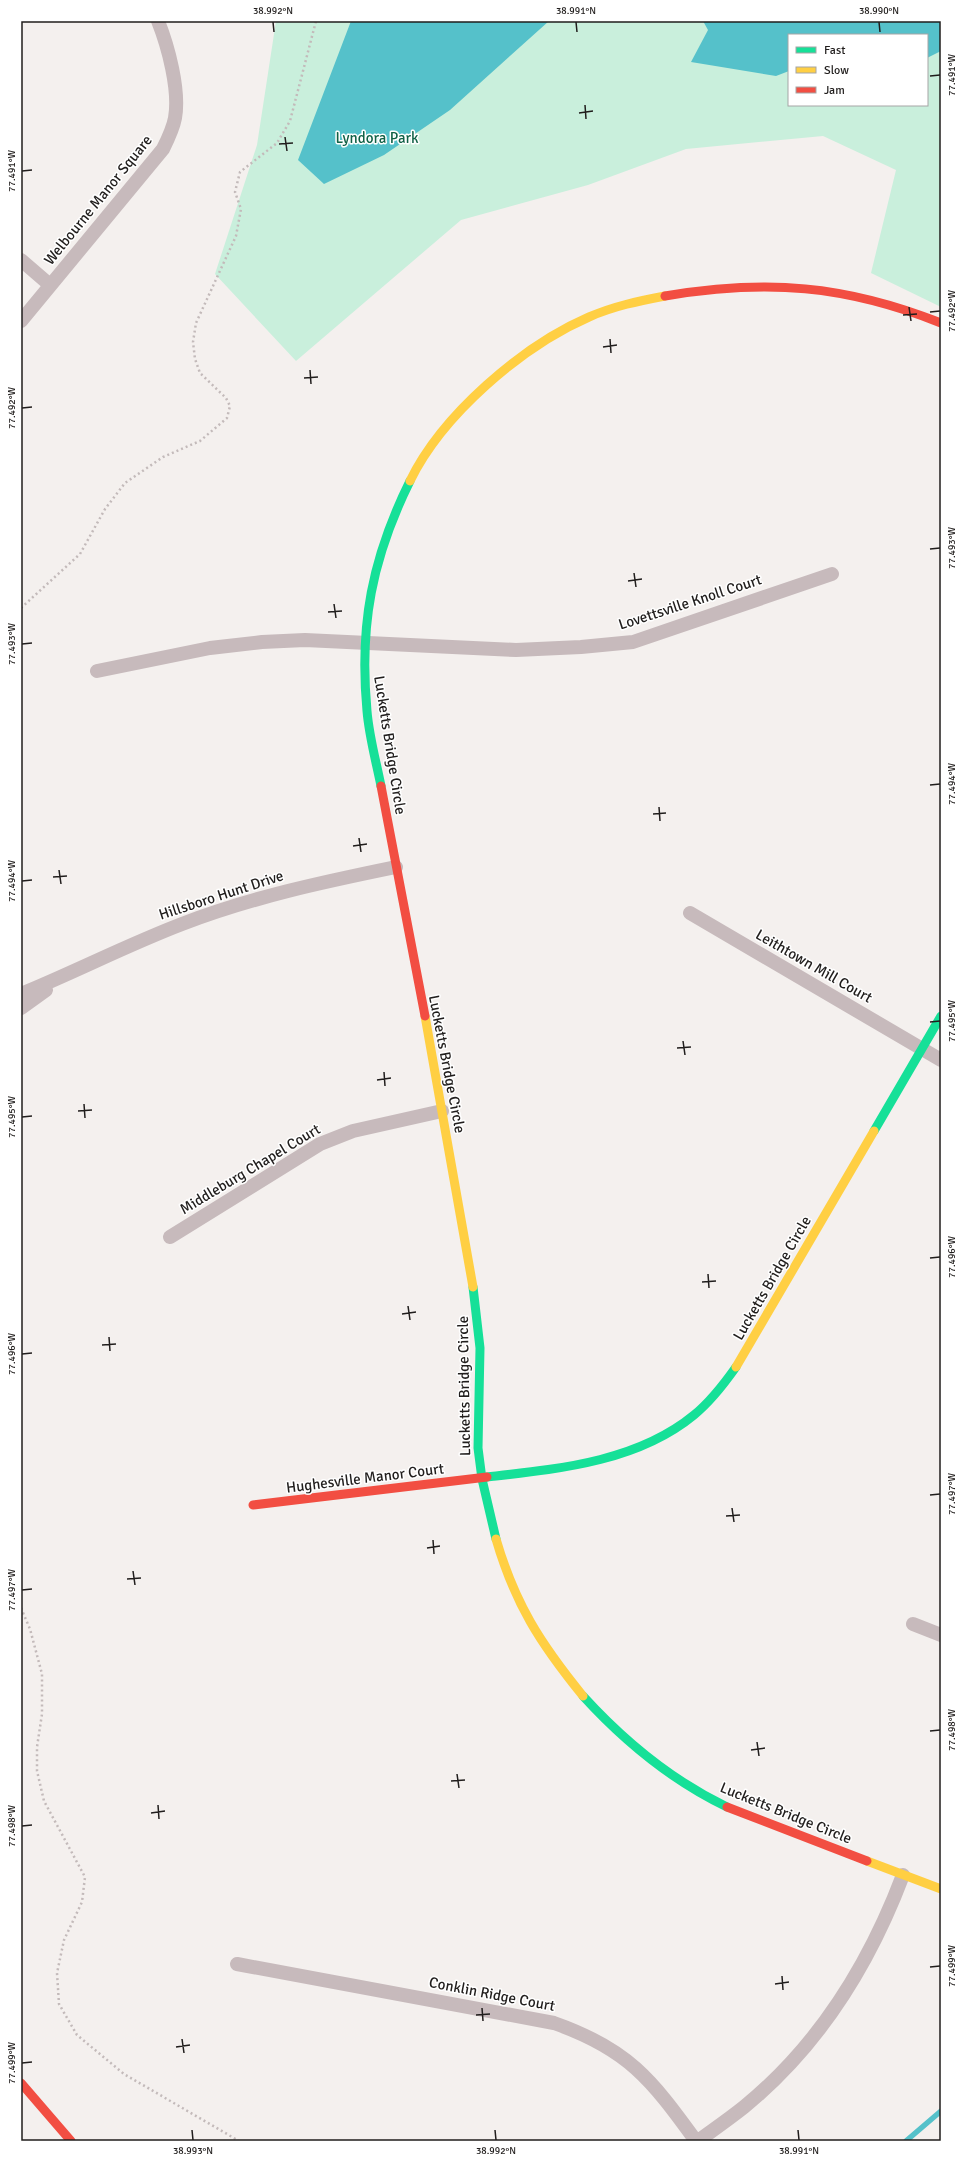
<svg xmlns="http://www.w3.org/2000/svg" width="962" height="2162" viewBox="0 0 962 2162" font-family="Signika,sans-serif">
	<style>
		.green { fill: #c9efdc; fill-rule: evenodd }
		.water { fill: #55c1ca }
		.lines { fill: none; stroke-linecap: round; stroke-linejoin: round }
		.stream { stroke: #55c1ca; stroke-width: 5.5 }
		.path { stroke: #c3baba; stroke-width: 2.5; stroke-dasharray: 2 3; stroke-linecap: butt }
		.street { stroke: #c7babc; stroke-width: 14 }
		.fast { stroke: #16e098; stroke-width: 9 }
		.slow { stroke: #ffcf43; stroke-width: 9 }
		.jam { stroke: #f24e42; stroke-width: 9 }
		.ticks { fill: none; stroke: #211e1d; stroke-width: 1.5 }
		.labels { text-anchor: middle; stroke-width: 3; stroke-linejoin: round; paint-order: stroke }
		.park-label { font-size: 15px; fill: #106146; stroke: #fff }
		.street-label { font-size: 15px; fill: #211e1d; stroke: #fff }
		.neatline { fill: none; stroke: #211e1d; stroke-width: 1.5 }
		.ticks-label { font-size: 10px; text-anchor: middle; fill: #211e1d }
	</style>
	<rect width="100%" height="100%" fill="#f4f0ee"/>
	<path class="green" d="M 276,21 L 941,21 L 941,307 L 871,273 L 896,170 L 823,136 L 686,149 L 588,185 L 461,220 L 296,361 L 215,274 L 257,145 ZM 789,35 L 927,35 L 927,105 L 789,105 Z"/>
	<path class="water" d="M 351,21 L 549,21 L 450,110 L 384,155 L 324,184 L 298,160 Z
		M 703,21 L 941,21 L 941,51 L 927,58 L 927,35 L 789,35 L 789,71 L 776,76 L 691,62 L 708,30 Z"/>
	<g class="lines">
		<path class="stream" d="M 906,2141 L 941,2111"/>
		<path class="path" d="M 21,608 L 80,554 L 105,509 L 125,483 L 163,457 L 200,441 L 227,418 L 230,406 L 226,398 L 200,373 L 195,359 L 193,342 L 196,323 L 236,236 L 241,209 L 235,192 L 240,172 L 277,143 L 290,121 L 316,21
			M 21,1608 L 30,1629 L 42,1674 L 42,1714 L 37,1747 L 37,1771 L 44,1801 L 85,1877 L 82,1902 L 64,1940 L 57,1973 L 59,2004 L 77,2035 L 124,2074 L 239,2141"/>
		<path class="street" d="M 21,260 L 50,285
			M 21,321 L 163,149 C 168,139 173,129 175,118 C 180,90 168,46 158,21
			M 97,671 L 210,648 L 262,642 L 305,640 L 516,650 L 581,647 L 633,642 L 832,574
			M 690,913 L 941,1060
			M 21,994 C 75,972 127,945 182,924 C 252,897 323,882 396,867
			M 21,1008 L 46,990
			M 170,1237 L 320,1144 L 353,1131 L 442,1111
			M 913,1624 L 941,1635
			M 237,1964 L 554,2023 C 628,2049 651,2079 696,2141
			M 698,2141 C 713,2130 729,2119 744,2107 C 820,2045 869,1965 903,1875"/>
		<path class="fast" d="M 381,786 C 376,761 369,736 367,711 C 359,625 372,558 410,481
			M 874,1131 L 941,1016
			M 473,1287 L 480,1348 L 478,1448 L 482,1479 L 496,1539
			M 487,1477 C 558,1469 637,1462 694,1415 C 710,1402 724,1384 736,1367
			M 583,1696 C 624,1741 671,1780 727,1807"/>
		<path class="slow" d="M 410,481 C 442,415 522,346 589,317 C 614,306 639,301 665,296
			M 425,1016 L 473,1287
			M 736,1367 L 874,1131
			M 496,1539 C 515,1604 540,1643 583,1696
			M 867,1861 L 941,1889"/>
		<path class="jam" d="M 665,296 C 767,279 845,285 941,323
			M 381,786 L 425,1016
			M 253,1505 L 487,1477
			M 727,1807 L 867,1861
			M 21,2083 L 71,2141"/>
	</g>
	<path class="ticks" d="M 273,22 L 274,32M 576,22 L 577,32M 879,22 L 880,32M 930,76 L 940,75M 585,105 L 586,119M 579,113 L 593,111M 285,137 L 287,151M 279,144 L 293,143M 22,171 L 32,170M 909,307 L 911,321M 930,312 L 940,311M 903,315 L 917,314M 610,339 L 611,353M 603,347 L 617,345M 310,370 L 311,384M 304,378 L 318,377M 22,408 L 32,407M 930,549 L 940,548M 634,573 L 636,587M 628,581 L 642,579M 334,604 L 336,618M 328,612 L 342,611M 22,644 L 32,643M 930,785 L 940,784M 659,807 L 660,821M 653,814 L 666,813M 359,838 L 361,852M 353,846 L 367,844M 59,870 L 61,884M 53,877 L 67,876M 22,881 L 32,880M 930,1022 L 940,1021M 683,1041 L 685,1055M 677,1048 L 691,1047M 384,1072 L 385,1086M 377,1080 L 391,1078M 84,1104 L 85,1118M 78,1111 L 92,1110M 22,1117 L 32,1116M 930,1258 L 940,1257M 708,1274 L 709,1288M 702,1282 L 716,1281M 408,1306 L 410,1320M 402,1314 L 416,1312M 109,1337 L 110,1351M 102,1345 L 116,1344M 22,1354 L 32,1353M 930,1495 L 940,1494M 732,1508 L 734,1522M 726,1516 L 740,1515M 433,1540 L 434,1554M 427,1548 L 440,1546M 133,1571 L 135,1585M 127,1579 L 141,1578M 22,1590 L 32,1589M 930,1731 L 940,1730M 757,1742 L 759,1756M 751,1750 L 765,1748M 457,1774 L 459,1788M 451,1781 L 465,1780M 158,1805 L 159,1819M 151,1813 L 165,1811M 22,1826 L 32,1825M 930,1967 L 940,1966M 782,1976 L 783,1990M 775,1984 L 789,1982M 482,2008 L 483,2021M 476,2015 L 490,2014M 182,2039 L 184,2053M 176,2047 L 190,2045M 22,2063 L 32,2062M 192,2130 L 193,2140M 495,2130 L 496,2140M 798,2130 L 799,2140"/>
	<g class="labels">
		<g class="park-label">
			<text x="377" y="143">Lyndora Park</text>
		</g>
		<g class="street-label">
			<text transform="translate(98 200) rotate(-51)" y="5">Welbourne Manor Square</text>
			<text transform="translate(690 602) rotate(-18)" y="5">Lovettsville Knoll Court</text>
			<text transform="translate(390 745) rotate(81)" y="5">Lucketts Bridge Circle</text>
			<text transform="translate(221 895) rotate(-18)" y="5">Hillsboro Hunt Drive</text>
			<text transform="translate(814 966) rotate(30)" y="5">Leithtown Mill Court</text>
			<text transform="translate(447 1064) rotate(79)" y="5">Lucketts Bridge Circle</text>
			<text transform="translate(250 1169) rotate(-31)" y="5">Middleburg Chapel Court</text>
			<text transform="translate(772 1278) rotate(-60)" y="5">Lucketts Bridge Circle</text>
			<text transform="translate(464 1386) rotate(-91)" y="5">Lucketts Bridge Circle</text>
			<text transform="translate(365 1478) rotate(-7)" y="5">Hughesville Manor Court</text>
			<text transform="translate(786 1813) rotate(22)" y="5">Lucketts Bridge Circle</text>
			<text transform="translate(492 1994) rotate(11)" y="5">Conklin Ridge Court</text>
		</g>
	</g>
	<rect width="962" height="2162" fill="none" stroke="#ffffff" stroke-width="44"/>
	<rect x="788" y="34" width="140" height="72" fill="#ffffff" stroke="#a6a5a5"/>
	<rect x="796" y="47" width="20" height="6" fill="#16e098" stroke="#a6a5a5"/>
	<text x="824" y="54" font-size="12" fill="#211e1d">Fast</text>
	<rect x="796" y="67" width="20" height="6" fill="#ffcf43" stroke="#a6a5a5"/>
	<text x="824" y="74" font-size="12" fill="#211e1d">Slow</text>
	<rect x="796" y="87" width="20" height="6" fill="#f24e42" stroke="#a6a5a5"/>
	<text x="824" y="94" font-size="12" fill="#211e1d">Jam</text>
	<rect x="22" y="22" width="918" height="2118" class="neatline"/>
	<g class="ticks-label">
		<text x="273" y="14">38.992°N</text>
		<text x="576" y="14">38.991°N</text>
		<text x="879" y="14">38.990°N</text>
		<text transform="translate(951 75) rotate(-90)" y="4">77.491°W</text>
		<text transform="translate(11 171) rotate(-90)" y="4">77.491°W</text>
		<text transform="translate(951 311) rotate(-90)" y="4">77.492°W</text>
		<text transform="translate(11 408) rotate(-90)" y="4">77.492°W</text>
		<text transform="translate(951 548) rotate(-90)" y="4">77.493°W</text>
		<text transform="translate(11 644) rotate(-90)" y="4">77.493°W</text>
		<text transform="translate(951 784) rotate(-90)" y="4">77.494°W</text>
		<text transform="translate(11 881) rotate(-90)" y="4">77.494°W</text>
		<text transform="translate(951 1021) rotate(-90)" y="4">77.495°W</text>
		<text transform="translate(11 1117) rotate(-90)" y="4">77.495°W</text>
		<text transform="translate(951 1257) rotate(-90)" y="4">77.496°W</text>
		<text transform="translate(11 1354) rotate(-90)" y="4">77.496°W</text>
		<text transform="translate(951 1494) rotate(-90)" y="4">77.497°W</text>
		<text transform="translate(11 1590) rotate(-90)" y="4">77.497°W</text>
		<text transform="translate(951 1730) rotate(-90)" y="4">77.498°W</text>
		<text transform="translate(11 1826) rotate(-90)" y="4">77.498°W</text>
		<text transform="translate(951 1966) rotate(-90)" y="4">77.499°W</text>
		<text transform="translate(11 2063) rotate(-90)" y="4">77.499°W</text>
		<text x="193" y="2154">38.993°N</text>
		<text x="496" y="2154">38.992°N</text>
		<text x="799" y="2154">38.991°N</text>
	</g>
</svg>
